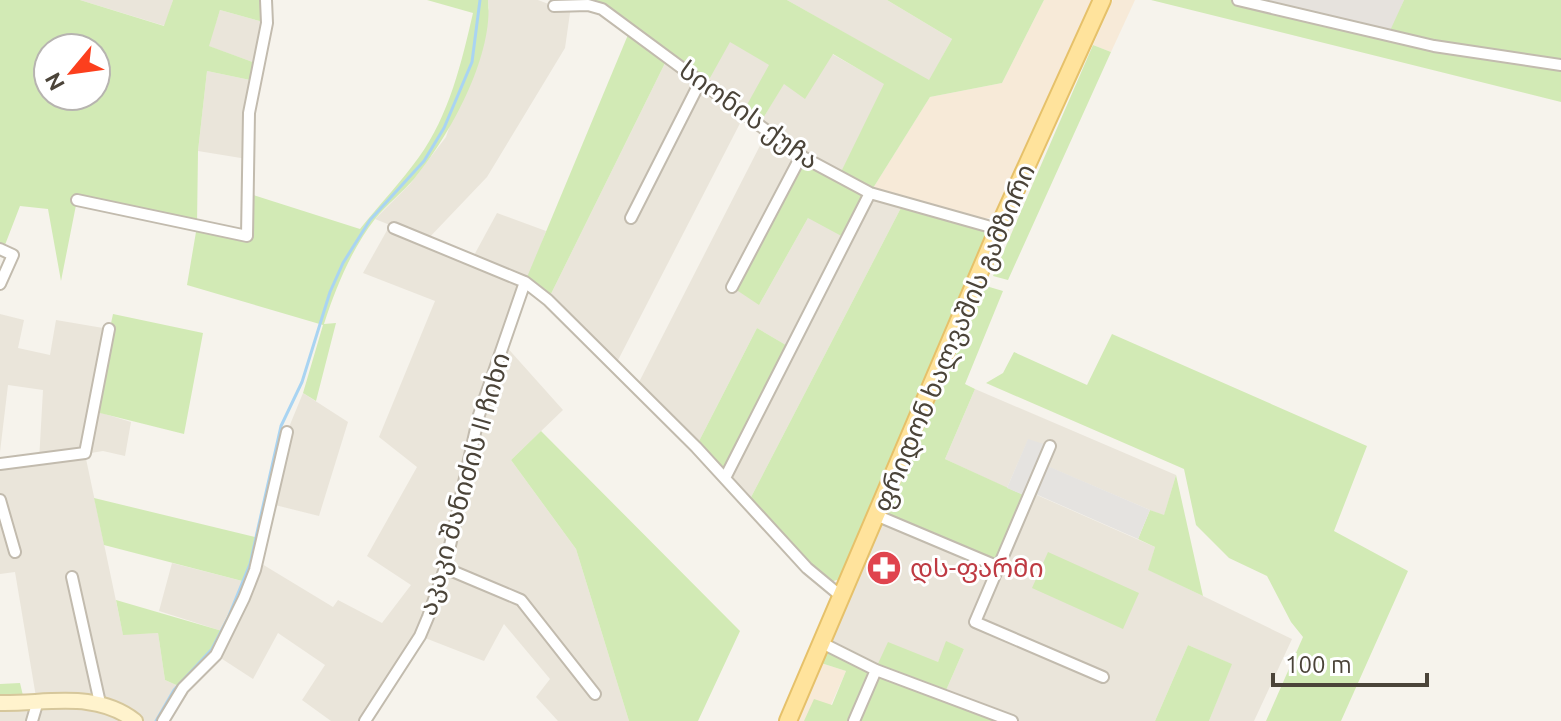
<svg xmlns="http://www.w3.org/2000/svg" width="1561" height="721" font-family="Ubuntu,'Noto Sans Georgian',sans-serif">
<rect width="100%" height="100%" fill="#f6f3ec"/>
<path fill="#eae5da" d="M80,0H173L165,26Z
M488,0H538L554,6H571L565,48L487,177L426,241L472,259L497,213L546,231L504,344L563,410L511,460L576,549L629,721H558L536,697L550,679L504,624L484,661L420,636L365,721H331L302,700L325,665L278,633L253,679L216,655L228,633L159,611L172,563L250,583L257,561L333,607L338,600L382,623L411,585L367,556L417,467L379,437L435,301L363,273L390,225L375,219L410,184L446,137L489,8Z
M787,0H887L952,39L929,81Z
M220,10L267,23L258,64L208,46Z
M730,41L770,65L615,366L548,300L668,57Z
M832,54L885,84L839,177L801,157L759,305L808,218L870,193L904,202L748,503L725,478L791,348L757,328L696,447L637,386L767,132L759,125L784,83Z
M207,71L255,81L247,159L198,151Z
M0,314L24,320L18,348L50,355L56,320L109,329L92,410L131,422L125,456L103,451L85,454L123,634L158,633L165,680L183,688L163,721H0V703H37L15,572L0,574V464L39,461L43,390L8,385L0,452Z
M975,389L1176,475L1164,516L1042,464L1028,440L1007,488L945,459Z
M303,393L348,422L319,516L271,504L287,432Z
M1030,492L1155,547L1149,570L1292,639L1254,721H1209L1231,664L1188,645L1155,721H1012L944,695L964,649L947,642L938,662L876,670L828,646L884,518Z"/>
<path fill="#f7ead8" d="M1044,0H1092L994,218L964,219L870,193L930,97L1002,83Z
M1113,0H1135L1111,52L1093,45Z
M821,663L846,671L831,705L805,721H796Z"/>
<path fill="#e6e2dd" d="M1238,0H1404L1390,34Z"/>
<path fill="#d2eab5" fill-rule="evenodd" d="M0,0H80L164,26L173,0H266L267,23L220,10L209,46L258,64L255,81L207,71L198,151L197,225L247,236V193L360,229C379,205 401,182 419,157C449,116 462,61 473,13L427,0H488C494,56 449,137 414,179C402,193 387,204 375,219C351,250 336,287 324,324L336,323L316,401L303,393L323,325L187,285L197,226L77,200L61,281L48,209L20,206L3,250L0,249ZM48,48H96V96H48Z
M591,0H787L929,80L952,39L887,0H1044L1002,83L930,97L870,193L847,239L808,218L759,305L732,287L801,156L839,176L884,84L833,54L805,99L784,84L759,125L743,112L769,65L730,42L706,85L668,57L548,300L525,282L630,30L588,5Z
M1151,0H1238L1389,33L1404,0H1561V102Z
M1093,45L1111,52L1008,280L993,276Z
M904,202L964,219L987,233L841,579L826,583L748,503Z
M986,286L1003,291L965,384L975,389L945,459L1028,497L999,567L884,518Z
M113,314L203,333L184,434L92,411Z
M757,328L791,348L725,478L696,447Z
M1112,334L1367,446L1334,531L1408,571L1341,721H1266L1303,637L1291,622L1267,576L1229,558L1196,525L1184,469L986,383L1003,373L1014,352L1087,385Z
M541,431L740,631L698,721H629L576,549L511,460Z
M1176,475L1203,596L1148,570L1155,547L1138,539L1150,510L1164,515Z
M94,498L263,539L250,583L104,545Z
M1048,552L1139,593L1123,629L1032,588Z
M116,600L229,633L183,688L165,680L158,633L123,635Z
M946,641L964,649L944,695L1012,721H804L814,699L832,705L846,671L821,663L827,646L875,670L888,642L938,662Z
M1188,645L1232,664L1209,721H1155Z
M20,683L25,704L0,703V684Z"/>
<path fill="#e5e3e0" d="M1028,439L1050,446L1043,464L1150,510L1138,539L1031,492L1028,497L1007,488Z"/>
<g fill="none" stroke-linecap="round" stroke-linejoin="round">
<path stroke="#a9d4f2" stroke-width="3" d="M156,721L174,690L212,649L228,618L250,564L281,426L302,382L330,292L343,263L370,220L424,161L444,128L472,62L480,0"/>
<g stroke="#c2bbae" stroke-width="14">
<path id="street" d="M1238,0L1434,46L1561,65
M554,6L588,5L602,9L801,156L870,193L998,229
M77,200L247,236L249,113L267,23L266,0
M631,218L701,80
M394,228L525,282L548,300L696,447L807,568L842,597
M0,249L13,255L0,284
M732,287L801,156
M1050,446L975,622L1103,677
M0,464L85,453L109,329
M725,478L870,193
M0,500L15,552
M878,516L999,567
M445,568L521,600L595,694
M72,577L100,703
M822,643L876,670L1012,721
M32,721L37,704
M163,721L183,688L216,655L244,598L255,570L287,432
M365,721L420,636L428,617L445,568L479,415L525,282
M854,721L876,670"/>
</g>
<g stroke="#d6c79b" stroke-width="18">
<path id="secondary" d="M0,703C47,704 95,690 135,721"/>
</g>
<g stroke="#e6c16a" stroke-width="20">
<path id="primary" d="M788,721L998,229L1102,0"/>
</g>
<use href="#street" stroke="#fff" stroke-width="10"/>
<use href="#secondary" stroke="#fff3cd" stroke-width="14"/>
<use href="#primary" stroke="#ffe39c" stroke-width="16"/>
</g>
<defs>
<g id="pharmacy-disc" transform="scale(1.8)"><circle r="9.5" fill="#e0444e" stroke="#fff"/><path d="M-2-6h4v4h4v4h-4v4h-4v-4h-4v-4h4Z" fill="#fff"/></g>
</defs>
<g fill-rule="evenodd">
<use href="#pharmacy-disc" x="884" y="568"/>
</g>
<g text-anchor="middle" stroke-width="6" stroke-linejoin="round" paint-order="stroke">
<g font-size="26" fill="#4b4439" stroke="#fff">
<text transform="translate(749 115) rotate(36)" y="9">სიონის ქუჩა</text>
<text transform="translate(954 338) rotate(-67)" y="9">ფრიდონ ხალვაშის გამზირი</text>
<text transform="translate(464 484) rotate(-74)" y="9">აკაკი შანიძის II ჩიხი</text>
</g>
<g font-size="26" fill="#be3a42" stroke="#fff" text-anchor="start">
<text x="910" y="577">დს-ფარმი</text>
</g>
</g>
<g transform="translate(72 72) rotate(241)"><circle r="38" fill="#ffffff" stroke="#b7b4b0" stroke-width="2"/>
<path d="M0-6L14 30L0 20L-14 30Z" fill="#fc3f1d"/>
<text y="-12" font-size="22" font-weight="bold" text-anchor="middle" fill="#4b4439">N</text>
</g>
<path d="M1273 673v12h154v-12" fill="none" stroke="#4b4439" stroke-width="4"/>
<text x="1285" y="673" font-size="24" fill="#4b4439" stroke="#ffffff" stroke-width="6" paint-order="stroke">100 m</text>
</svg>
